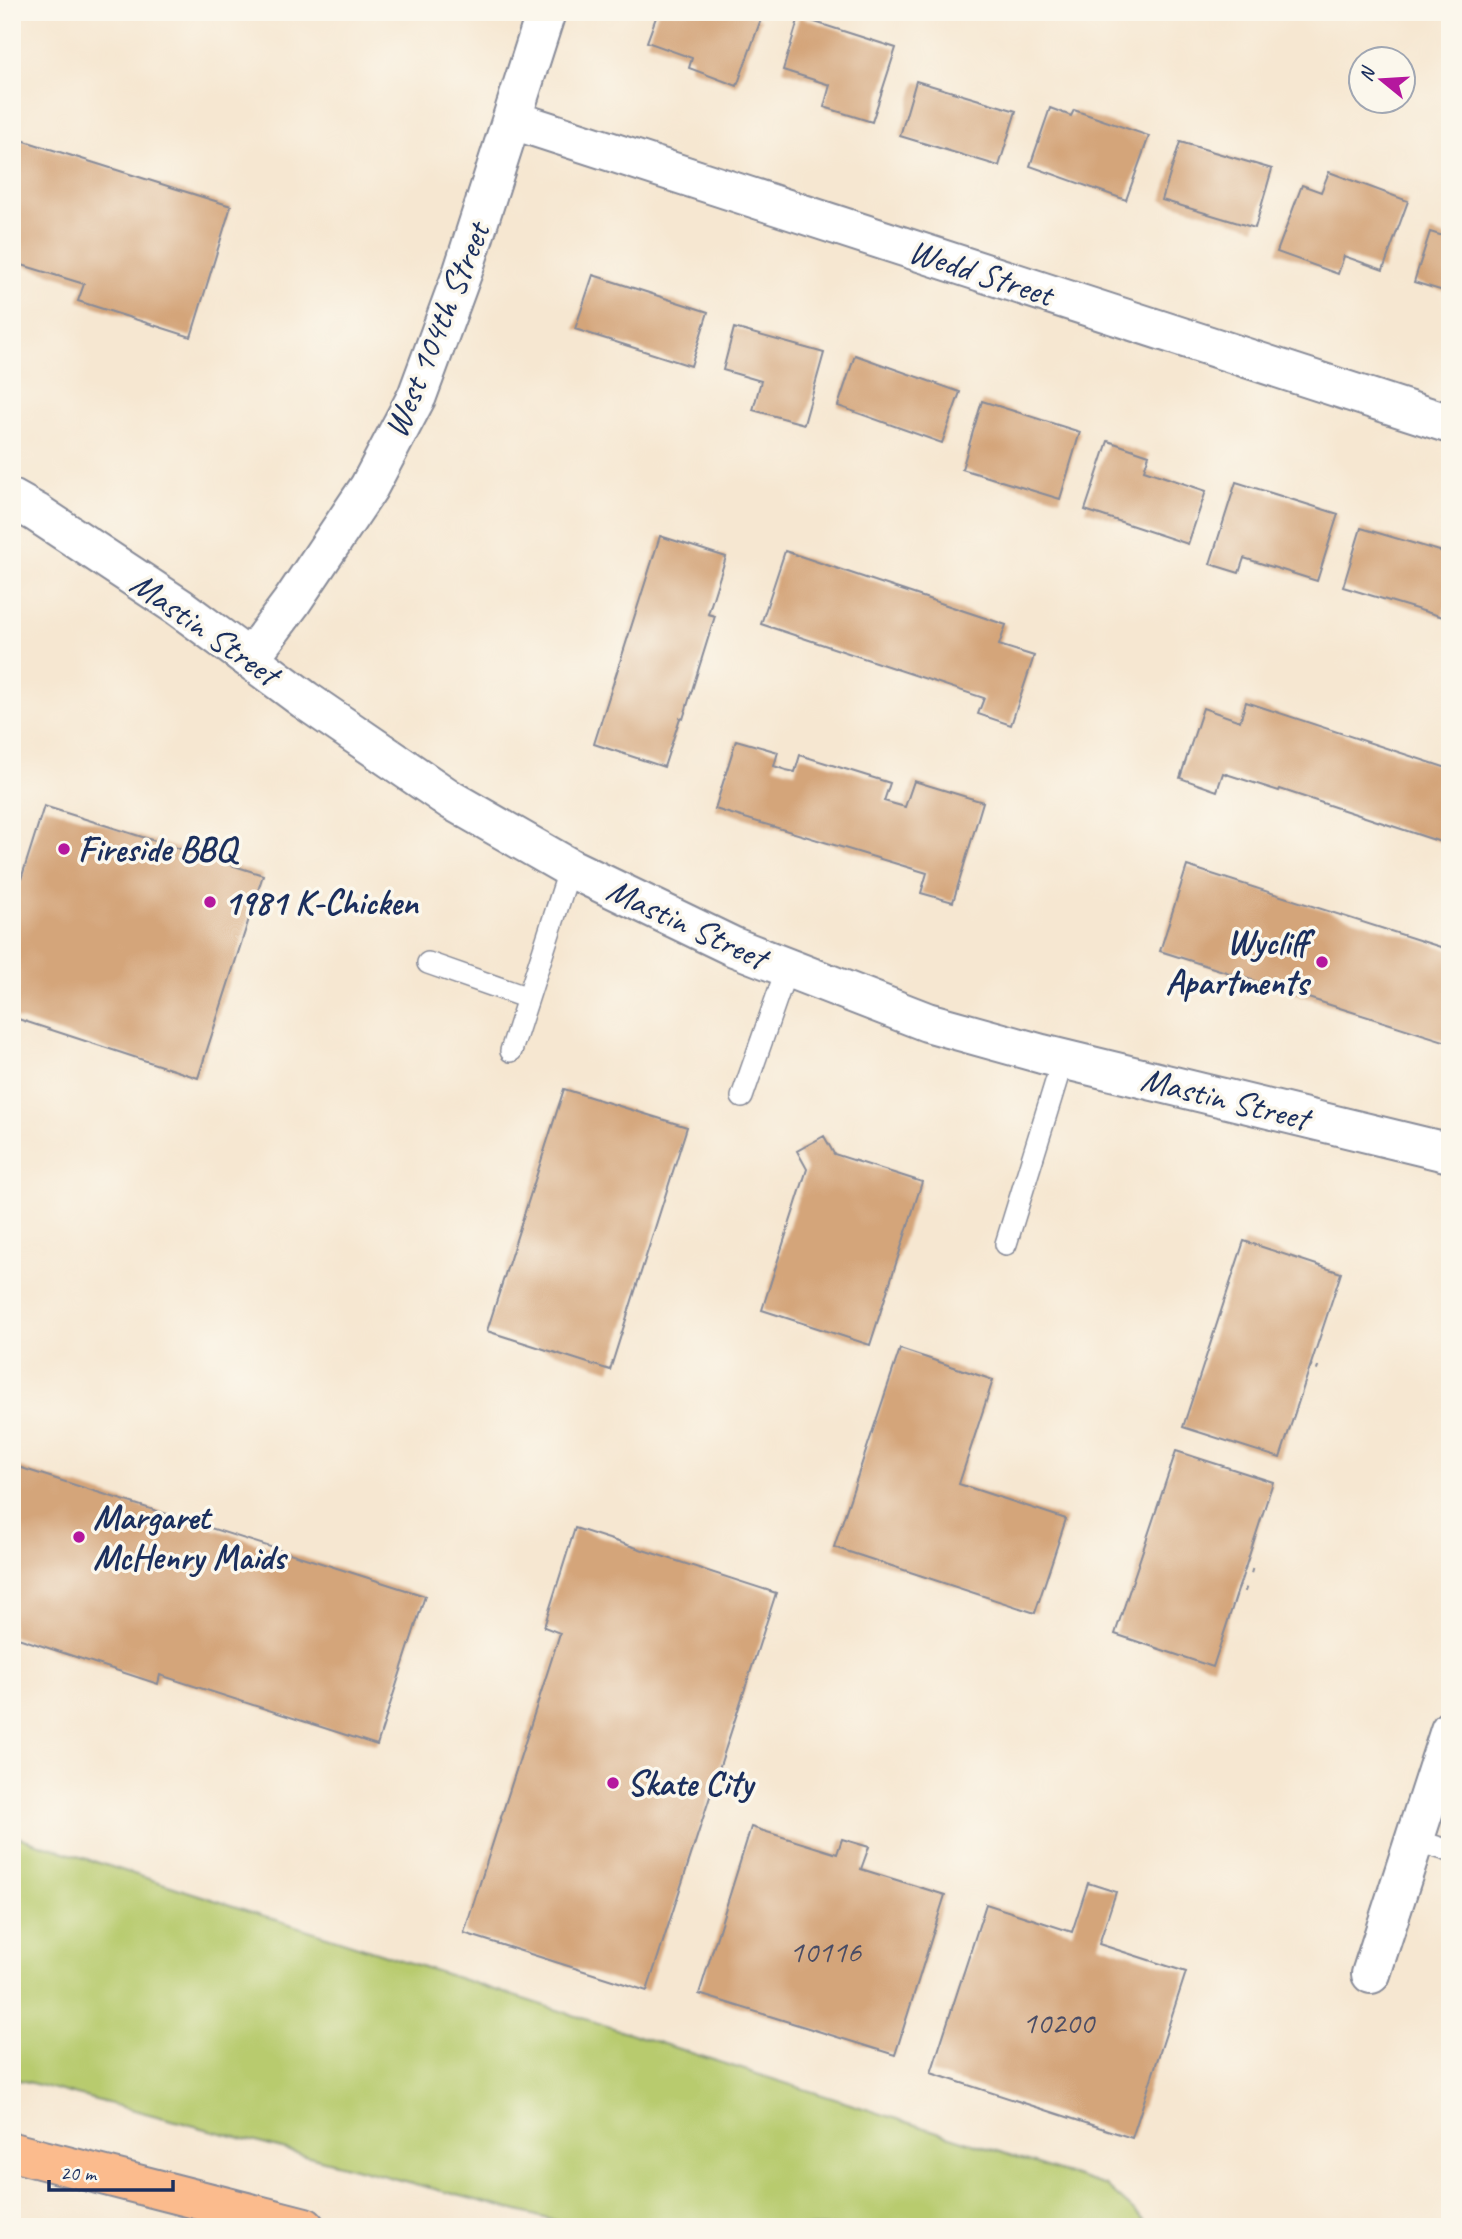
<svg xmlns="http://www.w3.org/2000/svg" width="1462" height="2239" font-family="Caveat,sans-serif">
<rect width="100%" height="100%" fill="#fbf7ec"/>
<filter id="ink" filterUnits="userSpaceOnUse"><feTurbulence type="fractalNoise" baseFrequency=".0143" numOctaves="2"/><feDisplacementMap in="SourceGraphic" scale="14" xChannelSelector="R" yChannelSelector="G"/><feConvolveMatrix kernelMatrix="1 2 1 2 8 2 1 2 1" color-interpolation-filters="sRGB"/></filter>
<filter id="wash" filterUnits="userSpaceOnUse"><feTurbulence type="fractalNoise" baseFrequency=".00686" numOctaves="4" result="noise"/><feDisplacementMap in="SourceGraphic" scale="28" xChannelSelector="R" yChannelSelector="G"/><feGaussianBlur stdDeviation="1.57" result="paint"/><feColorMatrix in="noise" values="0 0 0 0 0 0 0 0 0 0 0 0 0 0 0 0 0 1.4 0 .05"/><feComposite in="paint" operator="in"/></filter>
<g filter="url(#wash)">
<rect width="100%" height="100%" fill="#f6e7d1"/>
<path fill="#b8cb6e" stroke="#6a7d66" stroke-width="2" d="M12,1835L1106,2186L1152,2227H579L12,2078Z"/>
<g id="blocks">
<path fill="#d4a57a" d="M658,12H742L761,19L737,86L689,68L692,58L647,42Z
M799,17L896,48L872,122L824,107L830,85L783,70Z
M916,81L1016,111L999,166L900,136Z
M1050,108L1071,116L1074,110L1149,136L1126,200L1030,166Z
M12,137L231,206L191,337L78,301L84,284L12,262Z
M1180,142L1272,169L1255,228L1162,200Z
M1329,172L1408,201L1383,270L1344,256L1338,274L1277,252L1302,185L1321,192Z
M1430,232L1450,238V293L1414,282Z
M593,275L708,312L691,366L575,329Z
M734,328L824,353L804,424L753,410L761,381L723,370Z
M855,355L960,392L942,443L838,406Z
M982,401L1080,432L1060,499L962,469Z
M1108,441L1149,455L1144,470L1206,491L1188,544L1085,510Z
M1236,482L1338,514L1317,581L1244,558L1239,573L1210,564Z
M1361,528L1450,554V594L1443,617L1343,587Z
M660,536L726,557L708,614L715,616L683,719L680,718L664,767L594,744Z
M785,551L1006,625L999,645L1034,656L1011,725L978,714L984,698L761,624Z
M1246,702L1450,769V845L1280,789L1279,791L1223,773L1217,791L1180,778L1203,708L1240,721Z
M736,740L778,752L774,766L786,770L795,772L800,755L890,783L884,801L905,807L914,781L983,802L953,902L921,893L927,873L715,809Z
M44,806L263,875L198,1078L12,1017V908Z
M1187,866L1450,950V1043L1160,951Z
M564,1089L687,1127L610,1370L487,1331Z
M824,1136L834,1154L922,1182L870,1345L762,1310L807,1169L797,1151Z
M1244,1241L1341,1273L1280,1458L1183,1427Z
M900,1349L993,1380L959,1484L1066,1519L1035,1613L834,1547Z
M1176,1451L1273,1482L1213,1667L1115,1634Z
M12,1465L425,1596L377,1745L160,1675L158,1684L12,1636Z
M575,1528L776,1593L647,1991L464,1933L560,1633L544,1627Z
M751,1827L837,1854L842,1839L869,1847L861,1869L945,1895L895,2055L699,1994Z
M1088,1883L1116,1892L1099,1944L1186,1972L1132,2138L931,2073L986,1904L1072,1932Z"/>
</g>
</g>
<g filter="url(#ink)">
<use href="#blocks" fill-opacity="0" stroke="#888b98" stroke-width="2"/>
<g fill="none" stroke-linecap="round" stroke-linejoin="round">
<g stroke="#888b98" stroke-width="24">
<path id="lane" d="M428,963L528,998
M511,1051L570,868
M742,1097L787,968
M1006,1244L1063,1059
M1414,1840L1450,1851"/>
</g>
<g stroke="#888b98" stroke-width="42">
<path id="street" d="M513,120L1450,424
M12,499L37,513L179,607L305,700L451,800L570,868L734,947L927,1022L1042,1054L1450,1153
M250,658L291,603L369,487L417,396L463,271L546,12
M1371,1974L1450,1730"/>
</g>
<g stroke="#888b98" stroke-width="42">
<path id="highway" d="M12,2152L305,2227"/>
</g>
<path stroke="#888b98" stroke-width="4.5" stroke-dasharray="2 5" stroke-linecap="butt" d="M1310,1366L1319,1369
M1244,1569L1255,1572
M1238,1587L1249,1591"/>
<use href="#lane" stroke="#fff" stroke-width="21"/>
<use href="#street" stroke="#fff" stroke-width="38"/>
<use href="#highway" stroke="#fbbb8d" stroke-width="38"/>
</g>
</g>
<g fill="#b5179e" stroke="#fbf7ec" stroke-width="2.5">
<circle cx="64" cy="849" r="7"/>
<circle cx="210" cy="902" r="7"/>
<circle cx="1322" cy="962" r="7"/>
<circle cx="79" cy="1537" r="7"/>
<circle cx="613" cy="1783" r="7"/>
</g>
<g text-anchor="middle" stroke-width="7" stroke-linejoin="round" paint-order="stroke">
<g font-size="32" fill="#494c65">
<text x="825" y="1962">10116</text>
<text x="1058" y="2033">10200</text>
</g>
<g font-size="35" fill="#1b2f5e" stroke="#fbf7ec">
<text transform="translate(981 272) rotate(18)" y="12">Wedd Street</text>
<text transform="translate(436 330) rotate(-68)" y="12">West 104th Street</text>
<text transform="translate(205 628) rotate(35)" y="12">Mastin Street</text>
<text transform="translate(687 923) rotate(25)" y="12">Mastin Street</text>
<text transform="translate(1225 1098) rotate(14)" y="12">Mastin Street</text>
</g>
<g font-size="35" font-weight="bold" fill="#1b2f5e" stroke="#fbf7ec" text-anchor="start">
<text x="78" y="861">Fireside BBQ</text>
<text x="224" y="914">1981 K-Chicken</text>
<text x="1308" y="954" text-anchor="end">Wycliff<tspan x="1308" dy="40">Apartments</tspan></text>
<text x="93" y="1529">Margaret<tspan x="93" dy="40">McHenry Maids</tspan></text>
<text x="627" y="1795">Skate City</text>
</g>
</g>
<rect width="1462" height="2239" fill="none" stroke="#fbf7ec" stroke-width="42"/>
<g transform="translate(1382 80) rotate(288)"><circle r="33" fill="#fbf7ec" stroke="#a1a7b3" stroke-width="2"/>
<path d="M0-5L12 26L0 18L-12 26Z" fill="#b5179e"/>
<text y="-10" font-size="19" font-weight="bold" text-anchor="middle" fill="#1b2f5e">N</text>
</g>
<path d="M49 2180v10h124v-10" fill="none" stroke="#1b2f5e" stroke-width="3.5"/>
<text x="60" y="2180" font-size="21" fill="#1b2f5e" stroke="#fbf7ec" stroke-width="5" paint-order="stroke">20 m</text>
</svg>
